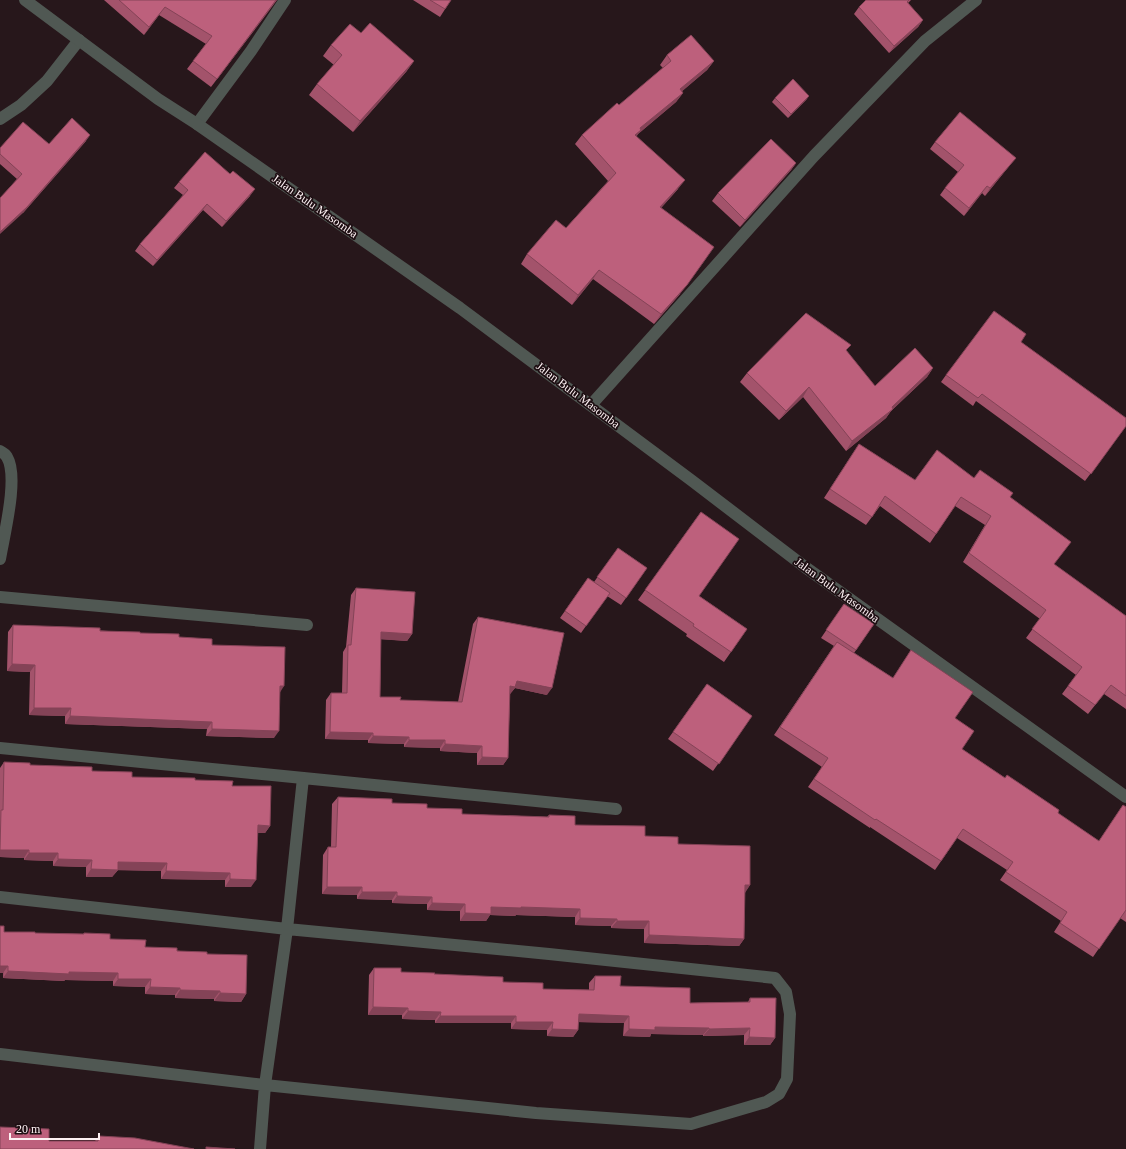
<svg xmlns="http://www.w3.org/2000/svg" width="1126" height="1149" font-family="Georgia,serif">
<rect width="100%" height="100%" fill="#27171b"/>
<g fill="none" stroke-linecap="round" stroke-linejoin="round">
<path stroke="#505853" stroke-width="12" d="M0,119L21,105L47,81L79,40
M197,124L251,51L285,0
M591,405L814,156L925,41L976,0
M0,451C2,452 6,455 7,457C19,477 4,535 0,559
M0,597L307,625
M0,748L616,809
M0,897L287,929L549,954L775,978L786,992L790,1014L787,1079L779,1094L766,1102L691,1124L536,1113L265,1085L0,1054
M260,1149L265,1085L287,929L303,778"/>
<path stroke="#505853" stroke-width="12" d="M25,0L158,99L197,124L460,308L691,480L805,567L1126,797"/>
</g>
<path fill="#a3536b" d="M104,0H277L262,20L211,87L187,69L206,44L159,15L144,35Z
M413,0H451L440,17Z
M866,0H911L908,3L923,20L918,27L889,53L854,14L859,7Z
M361,33L414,61L406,72L353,132L309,95L317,84L334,65L323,56L331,45Z
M667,55L714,61L707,70L682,91L683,93L676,102L638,134L636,137L678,189L661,208L680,294L654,324L593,279L572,305L521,264L527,254L566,228L608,181L575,144L582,135L619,105L663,68L660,65Z
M809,96L806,100L788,118L772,102L775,98Z
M86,141L23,213L5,193L17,179L0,164V148Z
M935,142L1010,165L985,196L982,193L964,216L940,195L945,188L958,172L930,149Z
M796,163L791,170L740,227L712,201L718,193Z
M230,174L250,196L222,227L203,210L153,266L135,251L140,244L183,195L174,188L179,182Z
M1021,342L1126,426L1085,481L976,401L973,406L941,382L946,375Z
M846,351L875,386L933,368L927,377L891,411L886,418L846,451L803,397L779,420L740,382L747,373Z
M859,444L915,480L974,478L1010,497L1055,565L1126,616V709L1104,694L1088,714L1062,694L1076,675L1026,638L1040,619L963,562L985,525L955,506L930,543L880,506L866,525L824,498Z
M701,512L699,596L747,629L724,662L686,636L687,634L638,600Z
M618,548L647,568L621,605L607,596L581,633L560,618L588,578L594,582Z
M356,588L412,634L407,641L381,639L380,697L400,700L458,702L473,624L478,617L547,695L515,688L510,694L508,758L503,765H477V753L440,751V748L404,747V744L368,743V740L325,739L326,700L331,693H342L343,652L346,647L351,595Z
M844,604L874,624L854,653L893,678L911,650L955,718L962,749L1099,841L1123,805L1126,807V922L1120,918L1093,957L1054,932L1061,921L1000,880L1007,870L957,838L935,870L870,827V828L808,787L822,767L774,735L834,646L821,638Z
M13,625L140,633L179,637L212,645L280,692L274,738L206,736L207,729L65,724V716L29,715L30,672L7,671L8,632Z
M707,684L752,716L713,771L668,739Z
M4,762L30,765L92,771L132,777L195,780L232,786L270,826L265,833H258L251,887H225V880L161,879V871L118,870L112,877H86V867L53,866V861L24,860V858L0,857V768Z
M338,797L392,803L462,814L547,817L549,815L575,825L645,836L678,844L750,885L745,892L744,939L739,946L644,943V929L611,928V926L575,925V917L516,915L515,916L490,915L486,921H460V911L427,910V904L392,903V900L357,899V895L322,894L323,855L328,847H331L332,804Z
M4,932L35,933L83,934L84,933L145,947L207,954L246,994L241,1002L214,1001V999L175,998V995L145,994V987L113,986V981L65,980L64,981L3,978Z
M374,968L401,972L434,974L503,982L543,989L589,990V983L595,976L620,986L690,1003L748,1002L750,998L775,1038L770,1045H744V1035L703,1036V1035L651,1034L650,1037L623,1036L624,1023L578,1022V1030L573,1037L547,1036V1030L511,1029V1023H435V1020L402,1019V1015H368L369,975Z
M99,1136L194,1149L49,1141H95Z"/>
<path fill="#844357" d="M277,0L262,20L211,87L217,79Z
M165,7L144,35L149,27Z
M923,20L918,27L889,53L894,46Z
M414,61L406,72L353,132L360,121Z
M714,61L707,70L673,99L680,89Z
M683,93L676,102L638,134L635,139L628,145L640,128Z
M809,96L806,100L788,118L791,114Z
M90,135L86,141L23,213L0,234V232Z
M1016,158L1010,165L985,196L990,188Z
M796,163L791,170L740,227L745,220Z
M685,180L678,189L653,217L660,207Z
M987,186L982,193L964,216L969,208Z
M255,189L250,196L222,227L226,221Z
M207,204L203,210L153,266L157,260Z
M708,256L680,294L654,324L661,314Z
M599,270L593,279L572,305L578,295Z
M933,368L927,377L891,411L886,418L846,451L852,441L892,407Z
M809,387L803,397L779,420L786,411Z
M381,632L412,634L407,641L376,639Z
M12,664L35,665L30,672L7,671Z
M517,681L552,688L547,695L515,688L510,694H505L510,686Z
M280,686H284L279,694Z
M34,708H71L65,716L29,715Z
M70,716L212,722L207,729L65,724Z
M212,729L279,731L274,738L206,736Z
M330,732L373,733L368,740L325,739Z
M373,736L409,737L404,744L368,743Z
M409,740H445L440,748L404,747Z
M445,744L482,746L477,753L440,751Z
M482,757L508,758L503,765H477Z
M258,825L270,826L265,833H253Z
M0,850H29L24,858L0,857Z
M29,853H58L53,861L24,860Z
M58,859L92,860L86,867L53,866Z
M118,862L167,863L161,871L113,870Z
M91,869L118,870L112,877H86Z
M166,871L230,873L225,880L161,879Z
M230,879L256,880L251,887H225Z
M745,885H750L745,893Z
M327,887H362L357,895L322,894Z
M362,892H397L392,900L357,899Z
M397,896L432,897L427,904L392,903Z
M432,903L465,904L460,911L427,910Z
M491,907H521L580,909L575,917L516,915L515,916L490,915L486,921H460L465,913Z
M580,918L617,919L611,926L575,925Z
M617,921H649L644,929L611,928Z
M649,935L744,939L739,946L644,943Z
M0,966H8L3,973H0Z
M8,971L118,973L113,981L65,980L64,981L3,978Z
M118,979H151L145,987L113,986Z
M150,987L180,988L175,995L145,994Z
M180,990L220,991L214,999L175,998Z
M220,993L246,994L241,1002L214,1001Z
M373,1007L408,1008L402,1015H368Z
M408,1011L441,1012L435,1020L402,1019Z
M579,1014L629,1016L624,1023L573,1022Z
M440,1016H516L511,1023H435Z
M516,1022H553L547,1030L511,1029Z
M655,1027L709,1028L703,1035L651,1034L650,1037L623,1036L629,1029Z
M750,1028L744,1035L703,1036L709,1029Z
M552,1029L578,1030L573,1037L547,1036Z
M749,1037L775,1038L770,1045H744Z"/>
<path fill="#bd607c" stroke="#844357" d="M119,0H276L217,79L193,61L212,36L165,7L149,27Z
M430,0H451L445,9Z
M866,0H909L907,2L923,20L894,46L859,7Z
M370,23L414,61L360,121L317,84L342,55L331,45L350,24L361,33Z
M691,35L714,61L680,89L683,93L640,128L641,130L635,135L685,180L660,207L714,247L687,285L661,314L599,270L578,295L527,254L556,220L566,228L616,173L582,135L617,103L619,105L671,61L667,55Z
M793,79L809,96L791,114L775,98Z
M960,112L1016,158L990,188L987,186L969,208L945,188L964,165L935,142Z
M72,118L90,135L27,207L0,232V198L22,174L0,154V148L23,122L49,144Z
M771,139L796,163L745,220L718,193Z
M205,152L230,174L233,171L255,189L226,221L207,204L157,260L140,244L188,190L179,182Z
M994,311L1026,334L1021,342L1126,418V426L1091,474L982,394L978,398L946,375Z
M806,313L851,345L846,350L875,386L915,348L933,368L892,407L893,409L852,441L809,387L786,411L747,373Z
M859,444L915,480L937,450L974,478L980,470L1013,493L1010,497L1071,542L1054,564L1126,616V696L1111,685L1095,705L1068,686L1082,667L1032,629L1046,610L969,553L991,516L961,497L936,534L885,496L872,517L830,489Z
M701,512L739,539L699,596L747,629L731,652L693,626L694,624L645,590Z
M618,548L647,568L626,598L597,577Z
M588,578L610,593L586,626L565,611Z
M356,588L415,592L412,634L381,632L380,697H401L400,700L462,702L478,617L564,633L552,688L517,681L515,687L510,686L508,758L482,757V746L445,744V740H409V737L373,736V733L330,732L331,693H347L348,645H351Z
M844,604L874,624L856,650L826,630Z
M13,625L100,628V631L140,632V633L179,634V637L212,639V645L285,647L284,686H280L279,731L212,729V722L70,716L71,708H34L35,665L12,664Z
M837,642L893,678L911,650L973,692L955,718L974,731L962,749L1005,778L1007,775L1059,810L1058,813L1099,841L1123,805L1126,807V910L1099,949L1060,923L1067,912L1006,872L1013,862L963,829L941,861L876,819L875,820L814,779L828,758L780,727Z
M707,684L752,716L719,764L673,732Z
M4,762L30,763V765L92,767V771L132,772V777L195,778V780L233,781L232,786H271L270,826L258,825L256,880L230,879V873L166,871L167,863L118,862V870L91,869L92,860L58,859V853H29V850H0L1,810H3Z
M338,797L392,799V803L427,804V808L462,809V814L549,817V815L575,816V825L645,826V836L678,837V844L750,846V885H745L744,939L649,935V921H617V919L580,918V909L521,907V908L491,907V914L465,913V904L432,903V897L397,896V892H362V887H327L328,847H336Z
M0,926H4V932H35V933L84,934V933L110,934V939L146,940L145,947L177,948V951L207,952V954L247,955L246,994L220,993V991L180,990V988L150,987L151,979H118V973L69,972V974L8,971V966H0Z
M374,968H401V972L435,973L434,974L503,977V982L543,983V989L594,990L595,976H621L620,986L690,988V1003L750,1002V998H776L775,1038L749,1037L750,1028L709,1029V1028L655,1027V1030L629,1029V1016L579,1014L578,1030L552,1029L553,1022H516V1016H440L441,1012L408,1011V1008L373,1007Z
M0,1127L49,1129V1141H98L99,1136L135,1138L194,1149H0Z
M206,1147L235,1149H206Z"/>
<g text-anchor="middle" stroke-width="3.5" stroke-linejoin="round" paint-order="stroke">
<g font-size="12" fill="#fdf1f3" stroke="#1d0e12">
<text transform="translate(315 206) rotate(35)" y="4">Jalan Bulu Masomba</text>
<text transform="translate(578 395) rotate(37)" y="4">Jalan Bulu Masomba</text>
<text transform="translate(837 590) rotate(36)" y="4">Jalan Bulu Masomba</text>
</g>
</g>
<path d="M10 1133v6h89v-6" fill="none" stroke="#fdf1f3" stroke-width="2"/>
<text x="16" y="1133" font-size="12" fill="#fdf1f3" stroke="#1d0e12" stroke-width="3" paint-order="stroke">20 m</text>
</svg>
